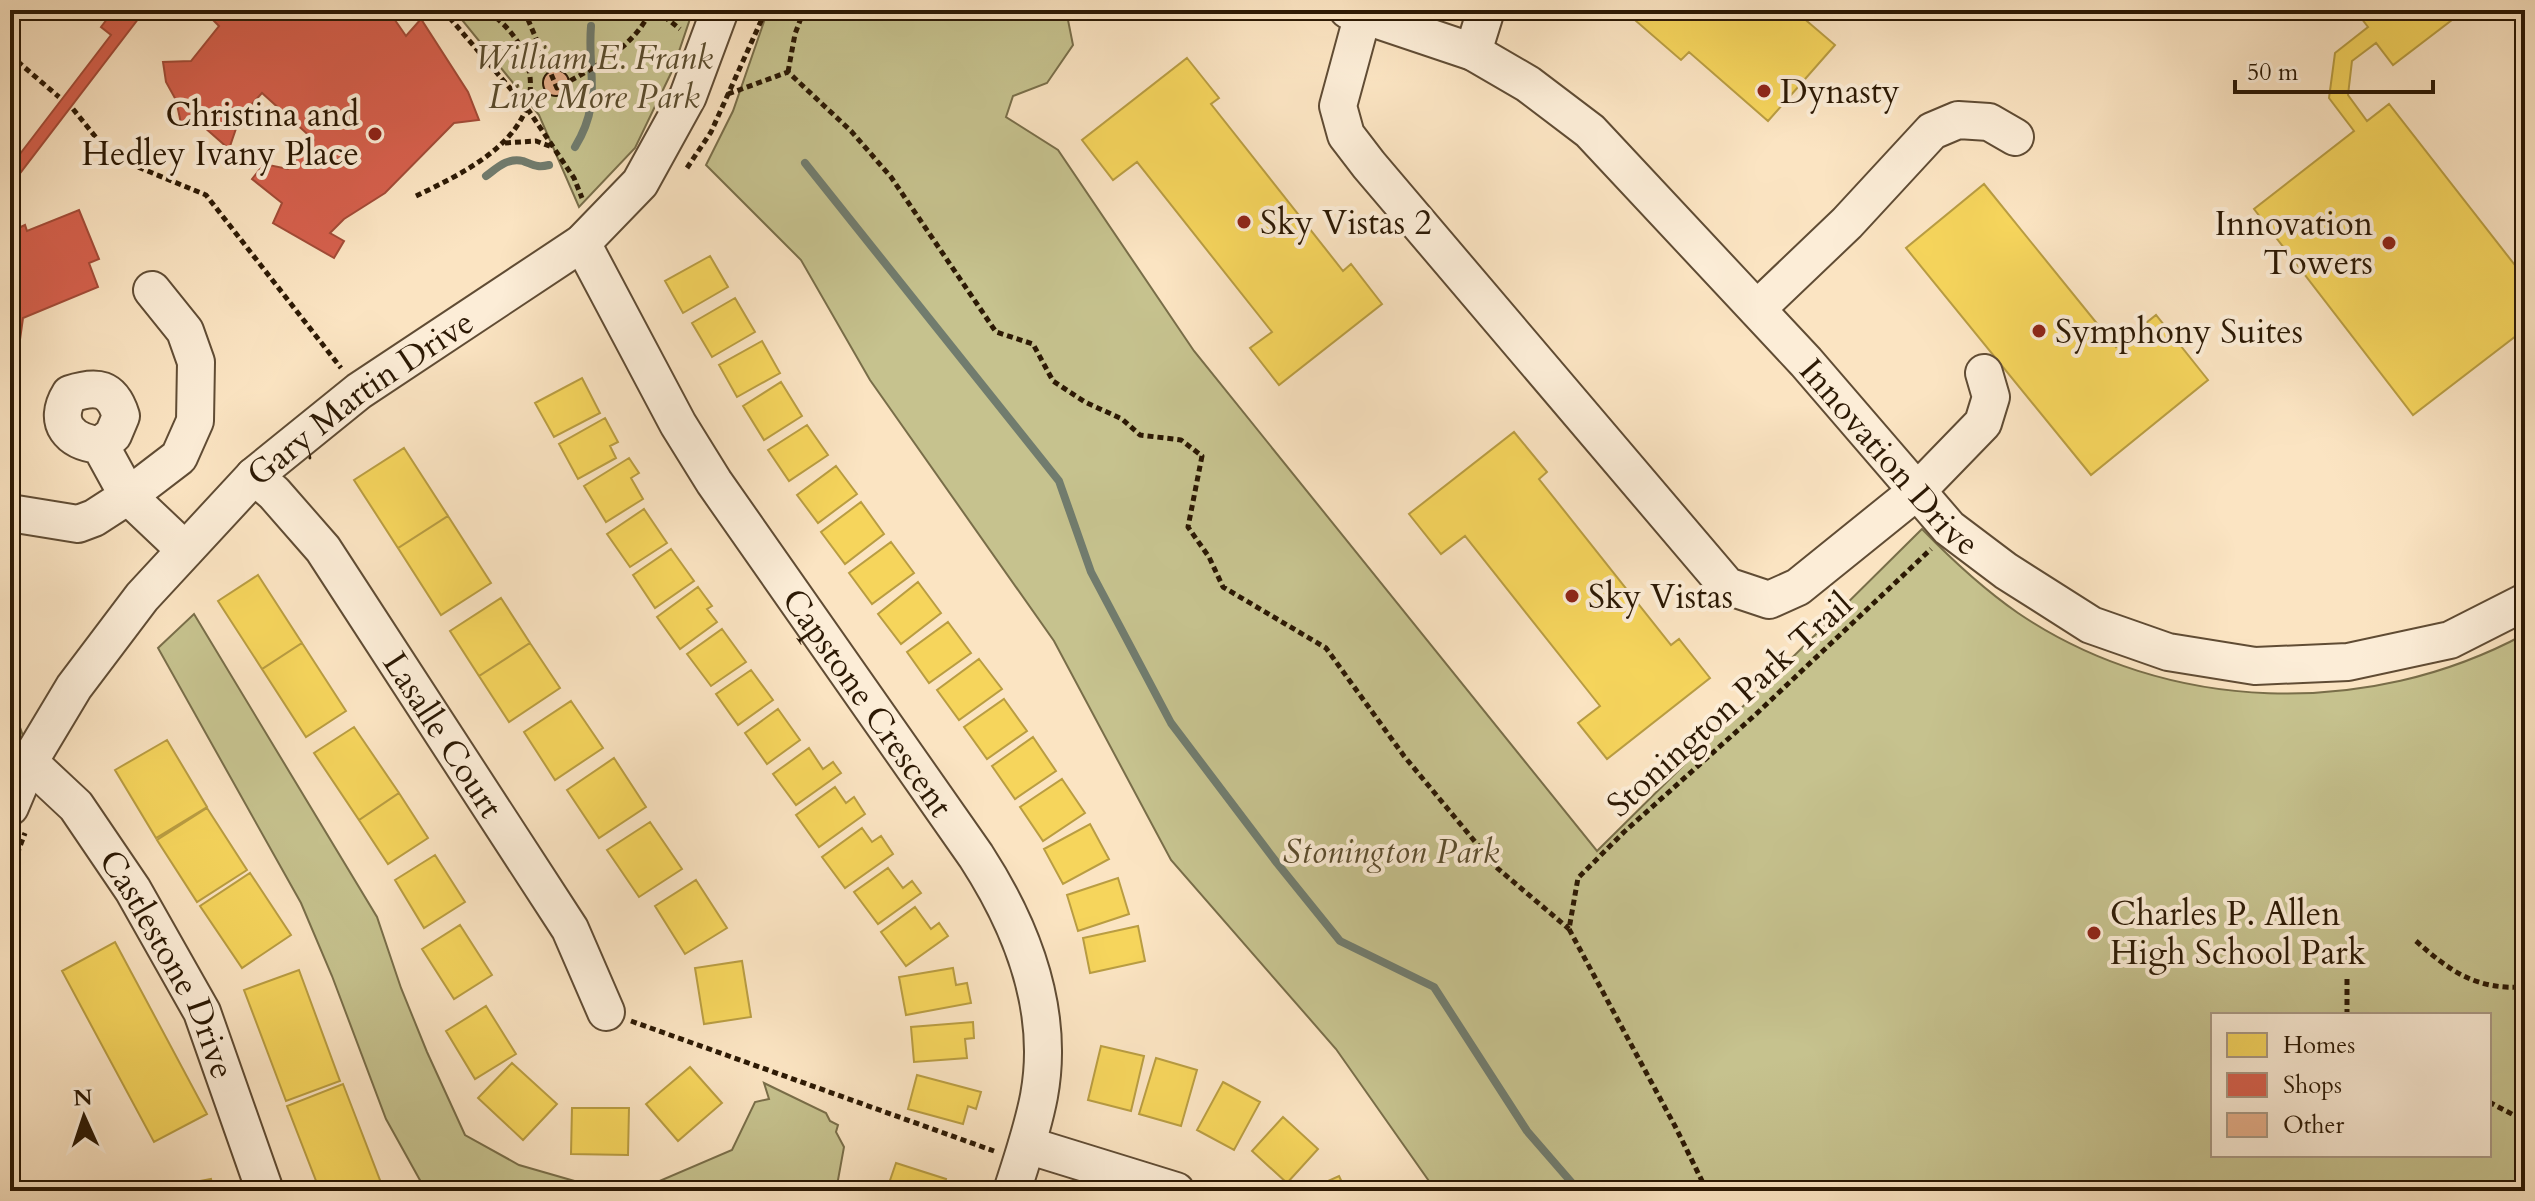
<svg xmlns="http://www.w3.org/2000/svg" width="2535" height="1201" font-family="Cardo,serif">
<rect width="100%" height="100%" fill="#fbe4c2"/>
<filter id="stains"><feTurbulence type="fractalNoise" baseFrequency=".0025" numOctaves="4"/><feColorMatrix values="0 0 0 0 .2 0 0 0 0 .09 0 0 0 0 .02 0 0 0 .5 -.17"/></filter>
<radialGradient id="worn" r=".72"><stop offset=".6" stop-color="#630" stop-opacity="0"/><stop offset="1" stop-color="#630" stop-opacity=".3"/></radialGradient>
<path fill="#c6c28e" stroke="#796e49" stroke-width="2" fill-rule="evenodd" d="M454,10H693L673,69L635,148L579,207L539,115Z
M768,10H1066L1073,45L1047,83L1013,96L1006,117L1058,150L1194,351L1597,851L1922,529C1952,560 1982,588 2018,613C2167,714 2368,719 2525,634V1191H1436L1336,1049L1171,860L1054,641L870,380L801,260L706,165L733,111ZM2213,1015H2489V1155H2213Z
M194,614L377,917L401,988L427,1052L465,1135L519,1165L578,1182L648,1186L732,1150L755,1102L769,1099L764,1083L826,1113L830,1121L838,1125L836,1132L844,1147L836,1191H426L386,1119L332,976L301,903L158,648Z
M10,700L26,744L10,771Z"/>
<path fill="#f6d55c" stroke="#b99d42" stroke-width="2" d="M1646,10H1794L1835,45L1768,121L1689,52L1681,60L1636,21Z
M2355,10H2465L2393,65L2376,43L2352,61L2348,95L2367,121L2389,104L2525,278V307L2522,310L2525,314V329L2413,415L2254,209L2354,131L2329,98L2335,53L2368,27Z
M1187,58L1219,98L1211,104L1343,271L1351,264L1382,304L1279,385L1250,348L1272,332L1137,162L1113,180L1082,140Z
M1984,184L2116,347L2156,315L2208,380L2091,475L1906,248Z
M710,256L728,287L683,313L665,281Z
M735,298L755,332L712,357L692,323Z
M762,341L780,373L737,397L719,365Z
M582,378L600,413L554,437L535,403Z
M781,382L802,416L764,440L743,406Z
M605,418L618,442L610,446L616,458L578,479L559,444Z
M807,425L828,455L789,481L768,450Z
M1514,432L1547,472L1539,479L1671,645L1679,639L1710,678L1607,759L1578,723L1600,706L1465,536L1441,554L1409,514Z
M404,448L448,516L398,548L354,480Z
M629,458L639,473L631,478L643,499L606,522L584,486Z
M836,466L857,494L818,523L797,495Z
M861,502L884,534L845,564L821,532Z
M644,509L667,543L630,567L607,534Z
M448,516L491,583L441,615L398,548Z
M891,542L914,573L872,604L849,573Z
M671,549L694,581L655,608L633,575Z
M258,575L302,643L262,669L218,601Z
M918,582L941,613L901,644L878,614Z
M698,587L712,606L707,609L717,622L680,649L657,617Z
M501,598L530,643L479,676L450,631Z
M948,622L971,653L929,683L907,652Z
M722,629L746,662L711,686L687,654Z
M302,643L346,711L306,737L262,669Z
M530,643L560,688L509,722L479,676Z
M979,659L1002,689L959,720L937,690Z
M751,670L773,700L738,725L716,694Z
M1004,699L1027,731L987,759L964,727Z
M571,701L603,748L555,780L524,732Z
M778,709L800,740L767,764L745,733Z
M354,727L399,793L359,820L314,753Z
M1033,737L1056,771L1015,799L992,766Z
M167,740L207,807L156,838L115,770Z
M809,748L823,769L833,762L841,773L796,805L773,774Z
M614,758L646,807L599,838L567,790Z
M1062,779L1085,813L1043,841L1020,807Z
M835,787L846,803L854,797L865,814L819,847L796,815Z
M399,793L428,838L388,864L359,820Z
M207,808L247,870L197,902L157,840Z
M650,822L682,869L639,897L607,850Z
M1090,824L1109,859L1063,884L1044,849Z
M862,828L872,842L881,836L893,854L845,888L822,857Z
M435,855L465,902L424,928L395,880Z
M888,868L903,888L912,881L921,893L878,924L854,892Z
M250,873L291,935L242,968L200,906Z
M1118,878L1129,914L1078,931L1067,895Z
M696,880L727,928L685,954L655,906Z
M915,907L931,929L939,923L948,936L906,966L881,932Z
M460,925L492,975L454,999L422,949Z
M1138,926L1145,961L1090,973L1083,938Z
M115,942L207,1114L154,1142L62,971Z
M742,961L751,1017L704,1024L695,968Z
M953,968L956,985L967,983L971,1003L906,1015L899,977Z
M299,970L340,1081L286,1101L244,990Z
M486,1006L516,1054L475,1079L446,1031Z
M973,1022L974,1038L965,1039L967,1058L914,1062L911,1027Z
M1101,1046L1144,1056L1131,1111L1088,1100Z
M1156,1058L1197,1070L1181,1126L1139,1114Z
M512,1063L557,1104L523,1140L478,1098Z
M690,1067L722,1103L678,1141L646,1104Z
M917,1075L981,1092L976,1109L968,1106L963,1124L908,1109Z
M1223,1082L1260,1102L1234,1150L1197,1130Z
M343,1084L383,1188L375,1191H320L287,1106Z
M572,1108H629L628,1155L571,1154Z
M1283,1117L1318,1149L1287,1183L1252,1151Z
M896,1163L946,1179L942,1191L887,1189Z
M1339,1176L1346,1191H1306Z
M211,1179L213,1191H147Z"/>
<path fill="#d6604d" stroke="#a34b37" stroke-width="2" d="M114,10H145L15,180L10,221V167L111,35L101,27Z
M224,10H388L406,36L421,19L468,92L479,120L454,123L385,193L344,219L330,233L344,241L334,258L273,223L282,203L252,179L264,164L288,169L314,140L262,93L240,117L229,149L204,127L182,128L176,100L166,82L163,62L191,61L219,26L213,20Z
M79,210L99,259L89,263L98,287L23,318L10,411V232L25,225L27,231Z"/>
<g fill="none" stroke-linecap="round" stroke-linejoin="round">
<path stroke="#717c6e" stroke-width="8" d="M575,147C603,101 587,75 591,26
M805,163L1059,481L1091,572L1171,723L1277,863L1340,941L1434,987L1527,1131L1579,1191
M486,176C497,168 508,157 523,161C534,165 537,168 549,165"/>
</g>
<path fill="#e6af8a" stroke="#2c1904" stroke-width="2" d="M543 83a13 13 0 1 1 26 0a13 13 0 1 1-26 0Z"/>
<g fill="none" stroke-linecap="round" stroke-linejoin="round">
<g stroke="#604c34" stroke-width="40">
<g id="minor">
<path id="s1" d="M1348,10L1473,52L1528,84L1590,131L1806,362L1949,528L2006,571L2091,625L2168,652L2255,666L2348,662L2450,640L2525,602"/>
<path d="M1363,14L1338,106L1346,135L1369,165L1727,586L1769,600L1798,587L1917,491L1983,423L1991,397L1984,373"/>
<path d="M1473,52L1486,10"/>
<path id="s2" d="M582,243L678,424L714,482L976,856C1022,927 1055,1009 1039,1096C1033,1128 1022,1160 1012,1191"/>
<path d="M152,290L185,331L196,362L195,421L179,457L128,496L185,550"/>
<path d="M1757,309L1847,223L1932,131L1958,120L1989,122L2015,137"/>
<path id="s3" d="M254,476L274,493L323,549L570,929L606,1012"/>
<path d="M10,513L78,524L94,518L128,496L100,445L113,435L121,416C112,387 97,385 70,394C52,423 70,442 100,445"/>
<path id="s4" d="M29,762L76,806L133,890L202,1012L265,1191"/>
<path id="s5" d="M10,807L29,762L74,687L142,597L254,476L359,391L582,243L640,183L688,96L720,10"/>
<path d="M1027,1145L1176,1191"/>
</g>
</g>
<path stroke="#2c1904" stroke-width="5" stroke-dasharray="6 4" stroke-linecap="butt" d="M443,10L527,108L574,178L582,198
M524,10L557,88C593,68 633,49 651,10
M656,10L680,29
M522,51L536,43
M10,55L59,97
M788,72L795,34L804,10
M728,94L788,72L851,131L891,177L996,332L1033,344L1053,381L1085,402L1122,419L1140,435L1181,440L1202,456L1188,527L1209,557L1223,587L1326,648L1404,756L1496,867L1569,929
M73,109L111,156L206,195L341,368
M505,143L536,141L552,147
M687,168L711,132L766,10
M416,196C468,171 548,133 527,62C520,40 505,23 486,10
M10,873L25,833
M2416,941C2451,972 2476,990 2525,987
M2347,1015V977
M631,1021L994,1151
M2489,1102L2525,1121
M1707,1191L1676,1128L1569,929L1578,878L1624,832L1755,715L1931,549"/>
<use href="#minor" stroke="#fcedd7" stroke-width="36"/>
</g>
<g fill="#8f2418" stroke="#fcedd7" stroke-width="3">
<circle cx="1764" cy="91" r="8"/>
<circle cx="375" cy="134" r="8"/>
<circle cx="1244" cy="222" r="8"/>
<circle cx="2389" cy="243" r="8"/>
<circle cx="2039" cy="331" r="8"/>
<circle cx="1572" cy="596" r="8"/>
<circle cx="2094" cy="933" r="8"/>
</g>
<g text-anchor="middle" stroke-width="8" stroke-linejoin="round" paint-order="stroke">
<g font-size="34" font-style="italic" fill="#5a4c2d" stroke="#fcedd7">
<text x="594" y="69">William E. Frank<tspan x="594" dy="39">Live More Park</tspan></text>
<text x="1391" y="863">Stonington Park</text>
</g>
<g font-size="34" fill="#2c1904" stroke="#fcedd7" text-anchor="start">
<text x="1780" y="103">Dynasty</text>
<text x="359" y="126" text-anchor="end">Christina and<tspan x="359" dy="39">Hedley Ivany Place</tspan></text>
<text x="1260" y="234">Sky Vistas 2</text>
<text x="2373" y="235" text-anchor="end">Innovation<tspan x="2373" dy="39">Towers</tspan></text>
<text x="2055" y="343">Symphony Suites</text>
<text x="1588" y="608">Sky Vistas</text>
<text x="2110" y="925">Charles P. Allen<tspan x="2110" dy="39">High School Park</tspan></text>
</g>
<g font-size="34" fill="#2c1904" stroke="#fcedd7">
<text dy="12" stroke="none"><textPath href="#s5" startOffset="546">Gary Martin Drive</textPath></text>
<text dy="12" stroke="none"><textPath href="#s1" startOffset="716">Innovation Drive</textPath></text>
<text dy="12" stroke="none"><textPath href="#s2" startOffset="542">Capstone Crescent</textPath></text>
<text transform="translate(1729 704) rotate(-42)" y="12">Stonington Park Trail</text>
<text dy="12" stroke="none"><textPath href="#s3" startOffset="322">Lasalle Court</textPath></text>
<text dy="12" stroke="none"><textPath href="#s4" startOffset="248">Castlestone Drive</textPath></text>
</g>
</g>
<rect width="2535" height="1201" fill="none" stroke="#fbe4c2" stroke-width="40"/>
<rect x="12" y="12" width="2511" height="1177" fill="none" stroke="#2c1904" stroke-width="4"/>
<rect x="20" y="20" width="2495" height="1161" fill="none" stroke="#2c1904" stroke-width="2"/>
<rect x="2211" y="1013" width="280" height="144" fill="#fcedd7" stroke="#a99883" stroke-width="2"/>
<rect x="2227" y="1033" width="40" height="24" fill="#f6d55c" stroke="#a99883" stroke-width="2"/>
<text x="2283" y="1053" font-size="24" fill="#2c1904">Homes</text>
<rect x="2227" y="1073" width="40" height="24" fill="#d6604d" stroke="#a99883" stroke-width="2"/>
<text x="2283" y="1093" font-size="24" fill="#2c1904">Shops</text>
<rect x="2227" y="1113" width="40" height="24" fill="#e6af8a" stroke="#a99883" stroke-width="2"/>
<text x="2283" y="1133" font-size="24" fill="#2c1904">Other</text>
<g transform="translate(84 1117) rotate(357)" stroke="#fcedd7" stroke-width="6" paint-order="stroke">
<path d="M0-6L14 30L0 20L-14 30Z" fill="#2c1904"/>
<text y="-12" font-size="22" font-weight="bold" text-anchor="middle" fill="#2c1904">N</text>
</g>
<path d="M2235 80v12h198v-12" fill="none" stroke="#2c1904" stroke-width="4"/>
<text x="2247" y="80" font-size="24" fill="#2c1904" stroke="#fcedd7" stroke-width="6" paint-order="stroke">50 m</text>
<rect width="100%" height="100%" filter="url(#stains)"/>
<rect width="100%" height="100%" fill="url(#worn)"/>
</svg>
